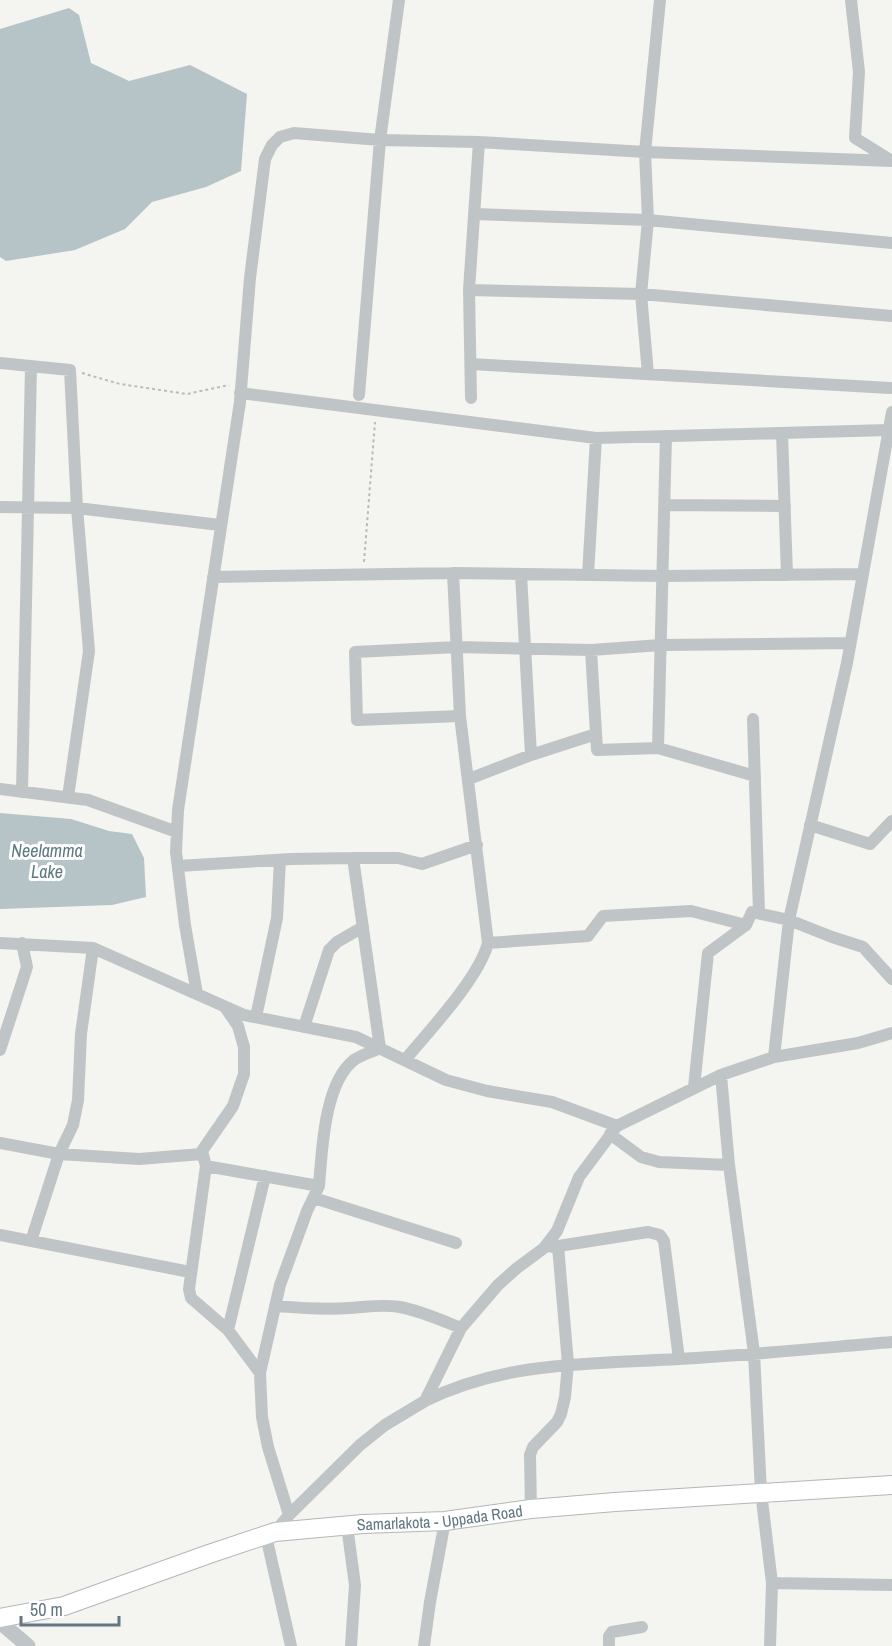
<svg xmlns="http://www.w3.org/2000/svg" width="892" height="1646" font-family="'Archivo Narrow',sans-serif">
<rect width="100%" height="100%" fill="#f4f4f0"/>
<path fill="#b6c4c7" d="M69,8L79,15L91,63L129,81L190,65L247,94L241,171L206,187L152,202L125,229L75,250L6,261L0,257V29Z
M0,813L71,819L109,831L132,834L144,858L146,897L112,905L0,909Z"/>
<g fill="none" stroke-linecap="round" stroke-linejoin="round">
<g stroke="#b2b7ba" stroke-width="20">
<g id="primary">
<path id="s1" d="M0,1618L64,1606L209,1554L275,1532L363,1524L445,1521L531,1509L615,1502L892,1485"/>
</g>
</g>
<path stroke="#b9bcbe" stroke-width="2" stroke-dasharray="3 3" stroke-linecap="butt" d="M82,373L120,384L187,394L229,385
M364,562L375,422"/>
<path stroke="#bfc4c6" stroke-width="12" d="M851,0L859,72L855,138L892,161
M475,214L648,220L892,243
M469,290L641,294L892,316
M0,363L70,370L77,508L89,651L68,797
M471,364L890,388
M648,374L641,294L648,220L645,152L892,161
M240,393L596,438L889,430
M359,395L380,140L399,0
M471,398L469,290L479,142
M782,433L787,575
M665,505L785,506
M0,507L77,508L220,525
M521,574L531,755
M588,575L596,438
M213,577L453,573L664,576L863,574
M591,650L597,750L658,748L666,436
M460,716L357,720L355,652L457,647L591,650L661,645L850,643
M753,719L759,913
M658,748L755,776
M469,779L531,755L596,734
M0,789L88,800L177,832
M22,792L31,367
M810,825L870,844L892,821
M178,866L291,859L353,858H398L422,864L477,845
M0,943L93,948L244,1015L356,1037L446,1080L487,1091L552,1102L617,1126
M488,943L588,936L603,916L691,911L746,925L752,912L789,920L832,937L863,947L892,979
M197,994L185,925L176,852L178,810L240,402L250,278L265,159L272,145L280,137L294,133L380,140L479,142L645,152L660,0
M225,1007L238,1026L244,1047V1074L233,1106L202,1151L206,1166L189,1289L191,1298L228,1330L260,1373
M256,1017L277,918L280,860
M304,1027L329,950L337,942L363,927
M0,1050L27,967L22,943
M774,1057L789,920L847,663L892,412
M405,1060C429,1031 479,978 488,943L460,716L453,573
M721,1075L729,1165L754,1353L761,1492L772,1583L770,1646
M694,1087L708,953L746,925
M610,1134L641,1157L659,1162L729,1165
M0,1143L59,1154L139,1159L202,1154
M206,1166L319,1186L307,1211L280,1285L260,1373L262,1417L268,1447L289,1515
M319,1186C322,1151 324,1083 354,1060C361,1055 372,1052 380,1048L353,858
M314,1198L456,1243
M0,1235L190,1272
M31,1241L59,1154L73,1125L78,1100L81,1034L93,948
M552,1247L648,1232L660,1235L664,1241L679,1359
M275,1306C300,1308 324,1310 349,1308C366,1307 382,1304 400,1307C421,1311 441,1320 461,1328
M228,1330L265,1176
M425,1401C505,1361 591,1364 679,1359C750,1355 821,1348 892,1342
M531,1509L530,1455L533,1447L557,1422L561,1414L565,1397L568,1364L558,1246
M347,1526L355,1585L351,1646
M275,1532L289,1515L360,1445L385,1425L425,1401L461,1328L498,1285L517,1268L544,1248L557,1231L579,1177L617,1126L721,1075L774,1057L858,1043L892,1033
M266,1536L291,1646
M772,1583L892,1585
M424,1646L430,1602L445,1521
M609,1646V1636L612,1632L642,1627"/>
<path stroke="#bfc4c6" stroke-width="15" d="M0,1622L28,1646"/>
<use href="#primary" stroke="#fff" stroke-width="18"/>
</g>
<g text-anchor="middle" stroke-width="6" stroke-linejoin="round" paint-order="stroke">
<g font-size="16" fill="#627782" stroke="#fff">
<text dy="6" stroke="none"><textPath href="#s1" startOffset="454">Samarlakota - Uppada Road</textPath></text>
</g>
<g font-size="18" font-style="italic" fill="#5e797f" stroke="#fff">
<text x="47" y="857">Neelamma<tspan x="47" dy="21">Lake</tspan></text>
</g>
</g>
<path d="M21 1616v9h98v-9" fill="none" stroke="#627782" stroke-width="3"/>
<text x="30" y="1616" font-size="18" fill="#627782" stroke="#ffffff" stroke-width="4.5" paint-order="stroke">50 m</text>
</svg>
